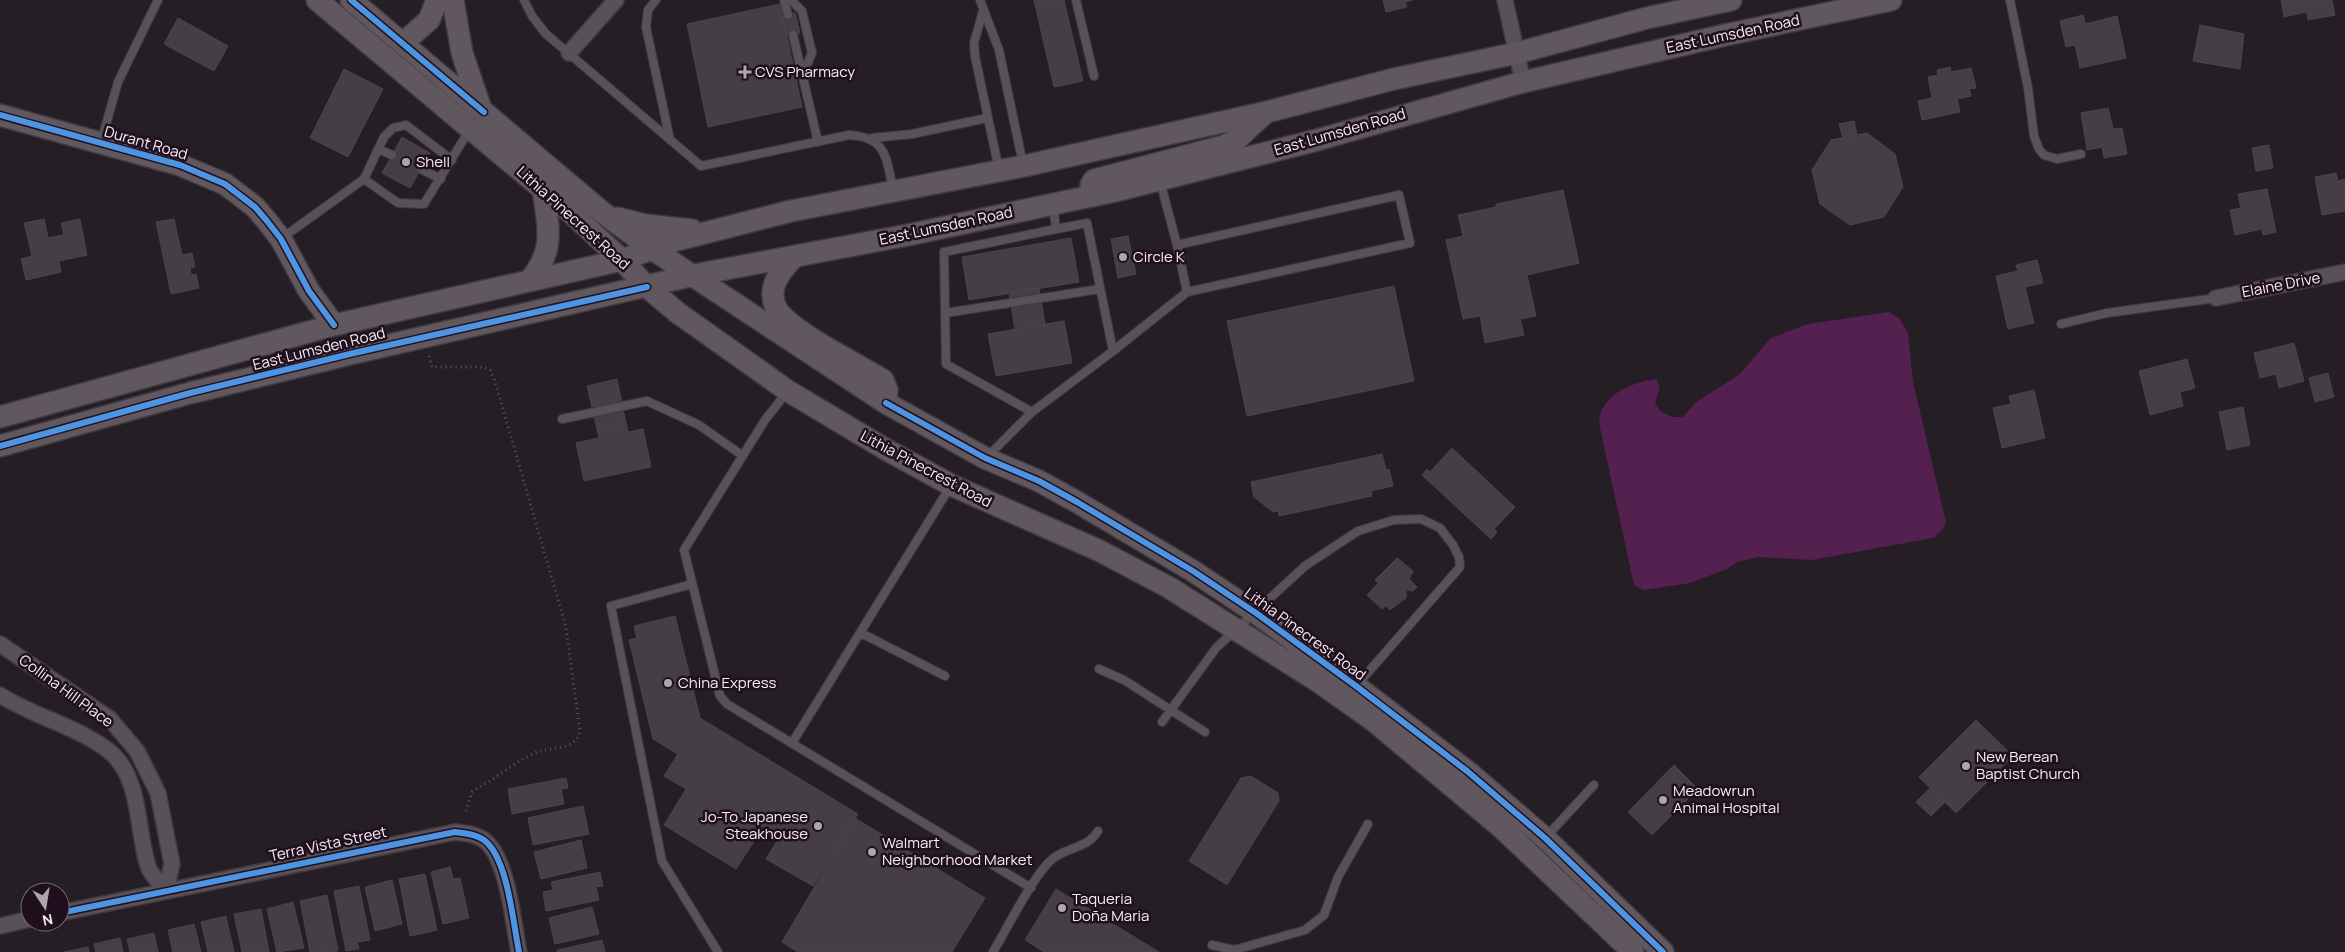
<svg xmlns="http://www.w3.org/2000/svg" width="2345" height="952" font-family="Manrope,sans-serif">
<rect width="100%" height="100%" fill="#261e25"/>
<path fill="#54204f" d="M1889,312L1899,318L1908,333L1913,382L1946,522L1943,529L1933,538L1812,560L1758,557L1737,562L1727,569L1690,583L1644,590L1634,585L1599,423C1600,395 1632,382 1656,379L1660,387L1655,403L1660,411L1673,417H1683L1696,402L1739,375L1771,338L1808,324Z"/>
<path fill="#453e44" stroke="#4b4449" d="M1034,0H1064L1083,81L1054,87Z
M1383,0H1413L1405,2L1407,7L1386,12Z
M2281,0H2332L2335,15L2308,20L2307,12L2284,17Z
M780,4L802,107L708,127L687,24Z
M795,13L800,33L787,36L782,16Z
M2083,15L2085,24L2117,16L2126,58L2080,68L2075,45L2066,47L2060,21Z
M178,18L228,46L214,71L164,44Z
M2200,25L2244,34L2240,69L2193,61Z
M1950,67L1951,72L1971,68L1976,88L1969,89L1971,96L1957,99L1960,112L1922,120L1918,101L1936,97H1932L1928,77L1938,75L1937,70Z
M344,69L383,89L348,157L310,138Z
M2108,108L2113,129L2122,128L2127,154L2104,158L2102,147L2087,150L2081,113Z
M1854,121L1857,135L1843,138L1839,124Z
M1867,133L1895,154L1903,187L1884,217L1850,225L1820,204L1812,170L1831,140Z
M402,137L430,153L410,188L382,173Z
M2269,145L2273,168L2256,171L2252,148Z
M2336,173L2338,181L2345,179V211L2322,215L2315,177Z
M2267,189L2276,232L2263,235L2262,229L2235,235L2230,210L2241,208L2238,194Z
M1563,190L1579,263L1527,275L1536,316L1520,319L1524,335L1485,343L1480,316L1463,319L1446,240L1463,236L1458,215L1496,207V204Z
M44,219L48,238L64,235L61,223L80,219L87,255L59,261L61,272L26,280L21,259L32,256L24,223Z
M174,219L182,255L192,253L195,267L190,268L191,275L196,274L199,288L171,294L156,222Z
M1128,236L1136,274L1118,278L1111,239Z
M1071,238L1079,282L969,300L962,257Z
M2037,260L2043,283L2025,287L2034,323L2008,329L1996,276L2018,271L2016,265Z
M1394,286L1414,381L1247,416L1227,321Z
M1039,288L1045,324L1015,329L1009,293Z
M1064,321L1072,363L996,376L988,334Z
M2294,343L2304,381L2279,388L2276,374L2260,378L2254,353Z
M2187,359L2195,388L2180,392L2183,406L2150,415L2139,371Z
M2328,373L2334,397L2315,402L2309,378Z
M617,379L626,423L597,429L587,386Z
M2034,390L2045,438L2002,448L1993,408L2011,404L2009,396Z
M2243,407L2250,445L2227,450L2219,412Z
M626,423L628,432L643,429L651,467L584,481L576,443L599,438L597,429Z
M1452,448L1515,507L1494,529L1497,532L1491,539L1422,475L1427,469L1430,472Z
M1382,454L1386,470L1389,469L1393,486L1371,491L1372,496L1279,516L1278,511L1273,512L1254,497L1251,482Z
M1397,558L1413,571L1409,579L1417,587L1413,591L1406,590V598L1390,610L1386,606L1382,609L1367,595L1378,583L1375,580Z
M675,616L700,718L858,814L813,886L766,859L780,836L764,826L736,869L664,825L686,789L664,776L678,754L653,739L629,640L637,638L634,626Z
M1976,720L2013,756L1956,813L1919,777Z
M1674,765L1698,789L1652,835L1628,812Z
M1251,776L1278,793L1279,801L1227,885L1189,861L1241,778Z
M566,778L568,788L561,789L564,804L512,814L508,789Z
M1930,788L1945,802L1931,816L1916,802Z
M583,806L589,834L533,845L528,818Z
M855,818L985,898L952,952H798L782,942Z
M581,840L587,868L541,879L534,852Z
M450,867L453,879L460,878L469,918L443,924L431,872Z
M600,872L603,886L596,887L599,900L546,911L543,892L553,890L551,882Z
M425,874L437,930L410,936L399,879Z
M392,880L402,924L375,931L365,887Z
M359,886L370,940L357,942L359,949L346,951L334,891Z
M1056,889L1159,952H1044L1025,940Z
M327,895L338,951L310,952L300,901Z
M293,902L304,948L277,952L267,909Z
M592,907L599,934L555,944L549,918Z
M261,909L269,952H242L234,914Z
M226,916L234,952H208L201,922Z
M194,924L201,952H173L168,930Z
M154,933L158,952H130L127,939Z
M120,938L123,952H96L94,944Z
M602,940L605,952H557V950Z
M88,947L89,952H64Z"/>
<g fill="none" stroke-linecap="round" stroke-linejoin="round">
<g stroke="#413940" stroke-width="10">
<path id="lane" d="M524,0L532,16L546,34L701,166L849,135C887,137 886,158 893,189
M656,0L648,10L646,27L670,140
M784,0L788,15
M791,0L802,11L812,53L802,76
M980,0L999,50L1023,164
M1076,0L1094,76
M2010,0L2028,88L2034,136L2039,149L2044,155L2057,159L2081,154
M983,11L974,43L975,56L999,170
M793,35L818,142
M872,138L912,134L987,118
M101,142L118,82L158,0
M378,149L392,155
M421,169L441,179
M364,179L398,203L424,204L470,129
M1160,181L1177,245
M282,238L364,179L384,137L393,128L406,125L452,160
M945,313L1100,289
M2061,324L2107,313L2216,298
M1113,351L1187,292L1410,243L1399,195L1177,245L1187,292
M787,392L765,420L684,550L720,696L727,704L1031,888
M1032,412L946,364L944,252L1056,229
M562,419L647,401L699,425L743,456
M987,457L1032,412L1113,351L1087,223L1056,229L1053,205
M692,584L611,606L662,861L718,952
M861,633L945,676
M1099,669L1124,680L1205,732
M1162,722L1216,648L1305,566L1358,531L1394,520L1421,519L1440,528L1453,545L1459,557L1460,567L1357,685
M792,743L950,487
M1546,837L1594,785
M1212,945L1234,950L1305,930L1324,915L1338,877L1368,824
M993,952C1008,927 1029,884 1048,863C1062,847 1087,850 1098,831"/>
</g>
<g stroke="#413940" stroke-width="18">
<path id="street" d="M1505,0L1523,82
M569,53L616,0
M2216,298L2345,272
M0,644L110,719L137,751L158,793L172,864L166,890
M0,695C34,717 77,726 109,751C142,778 136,829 148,866C150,874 160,883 166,890
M60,913L455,832C464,833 476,834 484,840C508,858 513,923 519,952
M0,926L30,919"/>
</g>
<g stroke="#413940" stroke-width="24">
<path id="secondary" d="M317,0L570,212L622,260L647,287L678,313L788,391L887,450L951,485L1100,551L1170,588L1316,680L1374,721L1502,828L1633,952
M351,0L602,212L652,249L886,403L985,458L1039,481L1077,502L1193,571L1256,613L1356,686L1467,771L1545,838L1663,952
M453,0L462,53L480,106
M403,43L429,20L437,0
M0,115L180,165L225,184L255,207L267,221L281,239L309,291L334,325
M1093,196L1091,185L1094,180L1224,146L1237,139L1266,112
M618,218L645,225L692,230
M795,256C785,266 772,280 773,295C773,303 777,311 782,316C804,338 855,363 883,380L887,390L886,403
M530,280C556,249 548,226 543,189
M0,417L334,325L622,260L677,240L791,211L1024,166L1267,112L1394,79L1517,53L1647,18L1731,0
M0,446L190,393L354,353L694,275L908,235L1115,191L1317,140L1523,82L1725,35L1891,0"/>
</g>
<path stroke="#5c565b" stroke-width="3" stroke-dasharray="1 4" stroke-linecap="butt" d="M429,356L432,367H484L490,370L494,378L566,627L580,732C576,749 553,748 540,751C518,758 500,777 479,787L472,792L466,811"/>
<use href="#lane" stroke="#585157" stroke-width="8"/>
<use href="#street" stroke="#585157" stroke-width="15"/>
<use href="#secondary" stroke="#60575f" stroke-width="21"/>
<g stroke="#20101e" stroke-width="9">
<path id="cycleway" d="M351,0L484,112
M0,115L180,165L225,184L255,207L267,221L281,239L309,291L334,325
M886,403L985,458L1039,481L1077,502L1193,571L1256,613L1356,686L1467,771L1545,838L1663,952
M0,446L190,393L354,353L647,287
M60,913L455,832C464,833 476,834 484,840C508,858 513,923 519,952"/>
</g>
<use href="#cycleway" stroke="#4d94e3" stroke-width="6"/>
</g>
<g fill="#aea5ad" stroke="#20101e" stroke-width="2">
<path d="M742.5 64.5h5v5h5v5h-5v5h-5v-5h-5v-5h5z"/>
<circle cx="406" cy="162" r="5"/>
<circle cx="1123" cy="257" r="5"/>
<circle cx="668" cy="683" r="5"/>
<circle cx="1966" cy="766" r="5"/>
<circle cx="1663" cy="800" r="5"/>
<circle cx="818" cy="826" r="5"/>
<circle cx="872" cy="852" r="5"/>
<circle cx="1062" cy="908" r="5"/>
</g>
<g text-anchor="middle" stroke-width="5" stroke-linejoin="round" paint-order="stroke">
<g font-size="15" fill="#f8edf6" stroke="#20101e">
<text transform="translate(1733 34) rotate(-12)" y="5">East Lumsden Road</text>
<text transform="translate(1340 132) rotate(-16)" y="5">East Lumsden Road</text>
<text transform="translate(146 143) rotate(16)" y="5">Durant Road</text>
<text transform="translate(573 218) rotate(42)" y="5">Lithia Pinecrest Road</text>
<text transform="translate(946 226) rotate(-12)" y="5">East Lumsden Road</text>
<text transform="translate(2281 285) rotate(-11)" y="5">Elaine Drive</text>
<text transform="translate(319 349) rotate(-14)" y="5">East Lumsden Road</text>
<text transform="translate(926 469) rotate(28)" y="5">Lithia Pinecrest Road</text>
<text transform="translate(1305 634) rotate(36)" y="5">Lithia Pinecrest Road</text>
<text transform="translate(66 691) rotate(36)" y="5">Collina Hill Place</text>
<text transform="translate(328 844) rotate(-12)" y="5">Terra Vista Street</text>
</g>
<g font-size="15" fill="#f8edf6" stroke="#20101e" text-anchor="start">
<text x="755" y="77">CVS Pharmacy</text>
<text x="416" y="167">Shell</text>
<text x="1133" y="262">Circle K</text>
<text x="678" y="688">China Express</text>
<text x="1976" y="762">New Berean<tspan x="1976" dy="17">Baptist Church</tspan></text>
<text x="1673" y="796">Meadowrun<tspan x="1673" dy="17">Animal Hospital</tspan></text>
<text x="808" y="822" text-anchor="end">Jo-To Japanese<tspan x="808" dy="17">Steakhouse</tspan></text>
<text x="882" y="848">Walmart<tspan x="882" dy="17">Neighborhood Market</tspan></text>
<text x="1072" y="904">Taqueria<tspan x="1072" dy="17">Doña Maria</tspan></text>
</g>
</g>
<g transform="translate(45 907) rotate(168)"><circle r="24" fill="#20101e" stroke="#766874"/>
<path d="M0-4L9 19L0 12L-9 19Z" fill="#aea5ad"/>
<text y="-8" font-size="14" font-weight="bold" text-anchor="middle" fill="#f8edf6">N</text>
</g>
</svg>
